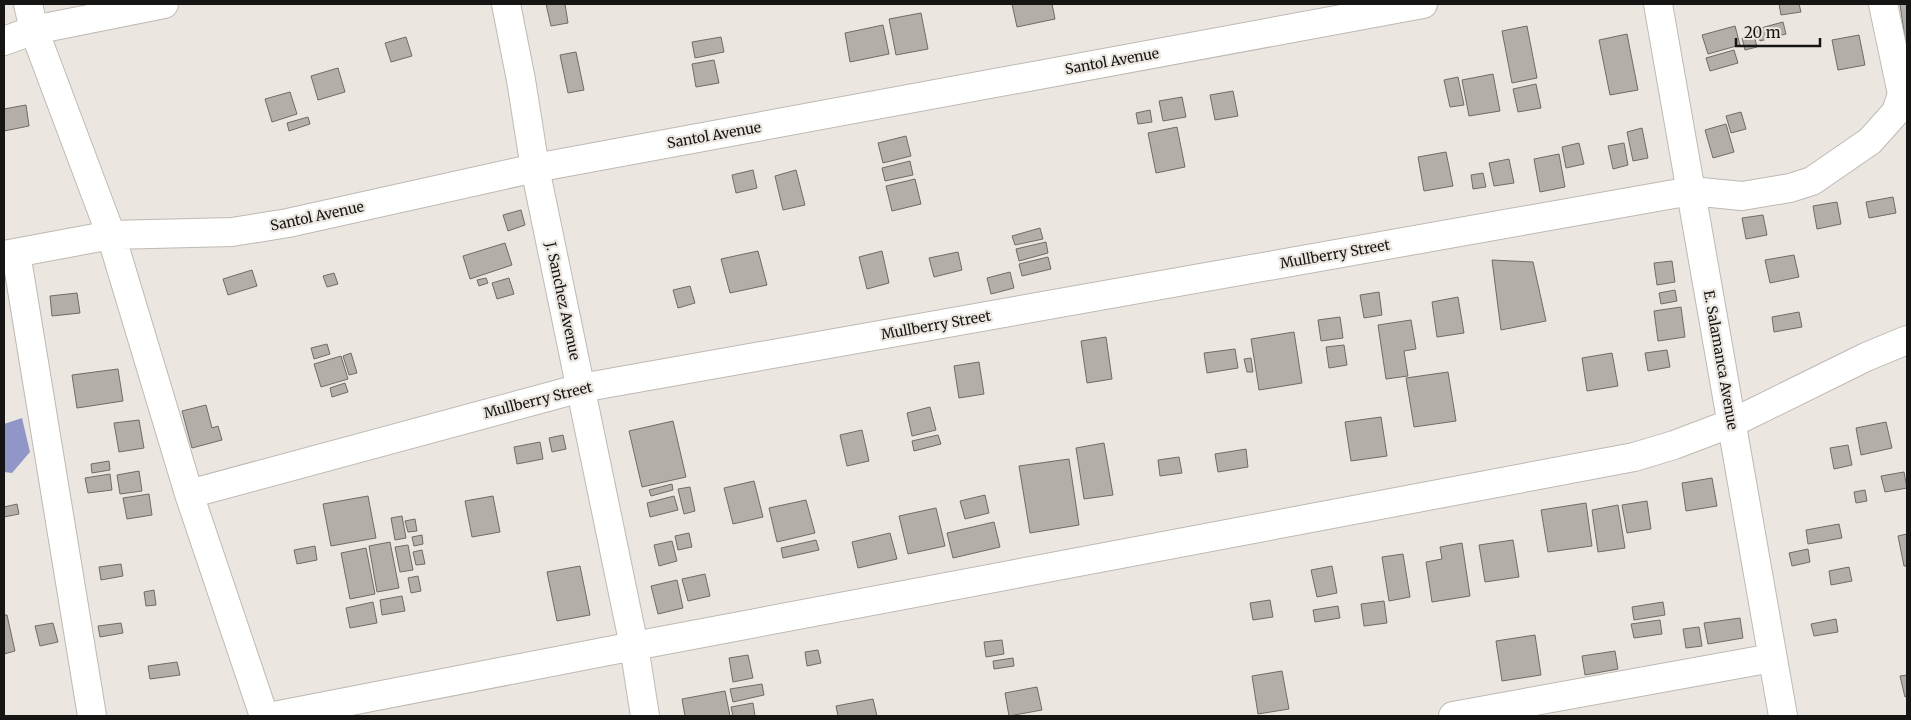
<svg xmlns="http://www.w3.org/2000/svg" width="1911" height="720" font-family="Merriweather,serif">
<rect width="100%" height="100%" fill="#ebe6df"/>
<path fill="#9097c8" d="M22,418L30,452L12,473L4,472V424Z"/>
<path fill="#b3aea8" stroke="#706b66" d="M546,4H565L568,23L551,26Z
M1012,4H1052L1055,19L1017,27Z
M1779,4H1799L1801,12L1781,15Z
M1900,4H1907V47H1906Z
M921,13L928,49L896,55L889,19Z
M1783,22L1786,34L1760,41L1757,29Z
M883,25L889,54L850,62L845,33Z
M1527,26L1537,78L1512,83L1502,31Z
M1735,26L1740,45L1708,54L1702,35Z
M1627,34L1638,90L1610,95L1599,40Z
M1754,35L1757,47L1745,50L1742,38Z
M1859,35L1865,65L1838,70L1832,40Z
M406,37L412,56L391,62L385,43Z
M721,37L724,52L695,58L692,42Z
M1734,50L1738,63L1710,71L1706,58Z
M576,52L584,90L568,93L560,55Z
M714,60L719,83L696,87L692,64Z
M338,68L345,92L318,100L311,76Z
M1493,74L1500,111L1469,116L1462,80Z
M1458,77L1464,105L1450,107L1444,80Z
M1536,84L1541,108L1518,112L1513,89Z
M1233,91L1238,116L1215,120L1210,95Z
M290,92L297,114L272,122L265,99Z
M1182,97L1186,117L1163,121L1159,101Z
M26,105L29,126L4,131V109Z
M1150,110L1152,122L1138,124L1136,113Z
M1741,112L1746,129L1731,133L1726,116Z
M308,117L310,124L289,131L287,123Z
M1726,124L1734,152L1713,158L1705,130Z
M1177,127L1185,167L1156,173L1148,133Z
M1642,128L1648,158L1633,161L1627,132Z
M906,136L911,156L883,163L878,143Z
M1579,143L1584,164L1566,168L1562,147Z
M1624,143L1628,165L1613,169L1608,146Z
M1446,152L1453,186L1424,191L1418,157Z
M1559,154L1565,187L1540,192L1534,159Z
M1509,159L1514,183L1494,186L1489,163Z
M910,161L913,175L885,181L882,168Z
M753,170L757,188L736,193L732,175Z
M796,170L805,205L783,210L775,176Z
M1483,173L1486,187L1473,189L1471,175Z
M915,179L921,204L892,211L886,186Z
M1893,197L1896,213L1869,218L1866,202Z
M1837,202L1841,224L1817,229L1813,206Z
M521,210L525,225L508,231L503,215Z
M1763,215L1767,235L1746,239L1742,218Z
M1040,228L1043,239L1015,245L1012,236Z
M1046,242L1048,253L1019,261L1016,249Z
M505,243L512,265L470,279L463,256Z
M758,251L767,285L730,293L721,259Z
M882,251L889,283L867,289L859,257Z
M958,252L962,270L934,277L929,258Z
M1794,255L1799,277L1770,283L1765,260Z
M1048,257L1051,269L1022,276L1019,264Z
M1492,260L1533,262L1546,321L1501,330Z
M1672,261L1675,282L1657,285L1654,263Z
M252,270L257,286L228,295L223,279Z
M1010,272L1014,288L991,294L987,278Z
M334,273L338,284L327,287L323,276Z
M486,278L488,283L479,286L477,280Z
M509,278L514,294L497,299L492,283Z
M690,286L695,303L678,308L673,290Z
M1675,290L1677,301L1661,304L1659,293Z
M1379,292L1382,315L1364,318L1360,295Z
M77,293L80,313L52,316L50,296Z
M1458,297L1464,333L1437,337L1432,302Z
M1681,307L1685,337L1658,341L1654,311Z
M1799,312L1802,327L1774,332L1772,317Z
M1340,317L1343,338L1321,341L1318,320Z
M1411,320L1416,349L1404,351L1408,376L1386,379L1378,325Z
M1294,332L1302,383L1259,390L1251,339Z
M1106,337L1112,379L1087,383L1081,341Z
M327,344L330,354L314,359L311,348Z
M1344,345L1347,365L1329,368L1326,347Z
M1235,349L1238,368L1207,373L1204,353Z
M1667,350L1670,367L1648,371L1645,353Z
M351,353L357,373L349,375L343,356Z
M1612,353L1618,386L1587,391L1582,358Z
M341,356L348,379L321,387L314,364Z
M1251,358L1253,372H1247L1244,359Z
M979,362L984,394L959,398L954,366Z
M118,369L123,401L77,408L72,375Z
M1448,372L1456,421L1414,427L1406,378Z
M345,383L348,392L332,397L330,388Z
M206,405L212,428L218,426L222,440L192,448L182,411Z
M930,407L936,430L912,436L907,413Z
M1381,417L1387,456L1351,461L1345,422Z
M139,420L144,448L119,452L114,423Z
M673,421L686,477L642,487L629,431Z
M1886,422L1892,448L1861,455L1856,428Z
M862,430L869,461L847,466L840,435Z
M563,435L566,449L552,452L549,438Z
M938,435L941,444L914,451L912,441Z
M540,442L543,459L517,464L514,447Z
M1104,443L1113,495L1084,499L1076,448Z
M1848,445L1852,465L1834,469L1830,448Z
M1246,449L1248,467L1218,472L1215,454Z
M1179,457L1182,473L1160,476L1158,460Z
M1069,459L1079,525L1030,533L1019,466Z
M109,461L110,470L92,473L91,464Z
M139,471L142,491L120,494L117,475Z
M1904,472L1907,488L1885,492L1881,476Z
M110,474L112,490L88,493L85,478Z
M1712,478L1717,506L1686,511L1682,483Z
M754,481L763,517L733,524L724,488Z
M672,484L673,490L651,496L649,490Z
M690,487L695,511L684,514L678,489Z
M1865,490L1867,501L1856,503L1854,492Z
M149,494L152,515L127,519L123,498Z
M985,495L989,513L965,519L960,501Z
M368,496L376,538L331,546L323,504Z
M493,496L500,532L472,537L465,501Z
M674,496L678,510L650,517L647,503Z
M806,500L815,533L777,542L769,508Z
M1647,501L1651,529L1627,533L1622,505Z
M1586,503L1592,546L1548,552L1541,510Z
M17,504L19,514L4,517V507Z
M1618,505L1625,548L1598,552L1592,510Z
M936,508L945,546L908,554L899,516Z
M402,516L406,538L395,540L391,518Z
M415,519L417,531L408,532L405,521Z
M994,522L1000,547L953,558L947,533Z
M1839,524L1842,538L1808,544L1806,530Z
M689,533L692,547L678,550L675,536Z
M890,533L897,559L858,568L852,542Z
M1907,534V566H1904L1898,536Z
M422,535L423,544L414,546L412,537Z
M816,540L819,550L783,558L781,548Z
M1513,540L1519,577L1485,582L1479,545Z
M672,541L677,561L659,566L654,545Z
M390,542L399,588L377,592L369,546Z
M1462,543L1470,596L1432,602L1426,562L1442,559L1440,547Z
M408,545L413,570L400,572L395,547Z
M315,546L317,560L297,564L294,550Z
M366,548L375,594L350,599L341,553Z
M1808,549L1810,562L1792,566L1789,553Z
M422,550L425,564L416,565L413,552Z
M1403,554L1410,597L1389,601L1382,557Z
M121,564L123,576L101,580L99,567Z
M580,566L590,615L557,621L547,572Z
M1332,566L1337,593L1317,597L1311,570Z
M1849,567L1852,581L1831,585L1829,571Z
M705,574L710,596L688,601L682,579Z
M418,576L421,591L411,593L408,578Z
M677,580L683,608L658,614L651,586Z
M154,590L156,605L146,606L144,592Z
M402,596L405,611L382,615L380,600Z
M1270,600L1273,617L1253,620L1250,603Z
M1384,601L1387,623L1364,626L1361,604Z
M373,602L377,623L350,628L346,608Z
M1663,602L1665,615L1634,620L1632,607Z
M1338,606L1340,618L1315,622L1313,610Z
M4,615H7L15,651L4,654Z
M1740,618L1743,638L1708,644L1704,623Z
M1836,619L1838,632L1814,636L1811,624Z
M1660,620L1662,634L1634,638L1631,624Z
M53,623L58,642L40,646L35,626Z
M121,623L123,633L100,637L98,626Z
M1699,627L1702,646L1686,648L1683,629Z
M1535,635L1541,675L1502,681L1496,641Z
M1002,640L1004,654L986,657L984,642Z
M818,650L821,663L807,666L805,652Z
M1615,651L1618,669L1585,675L1582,656Z
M748,655L753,678L733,682L729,658Z
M1013,658L1014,666L994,669L993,661Z
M177,662L180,675L150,679L148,666Z
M1282,671L1289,709L1258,714L1252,676Z
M1907,675V696L1905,697L1900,676Z
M762,684L764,695L733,702L730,689Z
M1037,687L1042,710L1009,716L1005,693Z
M725,691L730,716H685L682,699Z
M873,699L877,716H838L836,706Z
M753,703L755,716H733L731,707Z"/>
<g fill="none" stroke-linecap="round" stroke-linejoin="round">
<g stroke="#beb9b3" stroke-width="30">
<path id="street" d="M28,4L34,30L111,235L189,494L264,716
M506,4L521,80L535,168L634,646L645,716
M1658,4L1783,716
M1883,4L1902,94
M4,41L34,30L164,4
M16,253L92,716
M4,255L111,235L232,232L288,223L535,168L1423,4
M189,494L581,388L1691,191L1742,196L1790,188L1812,181L1870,141L1896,112L1902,94L1907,92
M274,716L634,646L1634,457L1674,445L1732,423L1866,357L1907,340
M1453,716L1772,658"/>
</g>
<use href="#street" stroke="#fff" stroke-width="28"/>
</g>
<g text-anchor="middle" stroke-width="4.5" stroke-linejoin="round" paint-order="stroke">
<g font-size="14" fill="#171513" stroke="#ebe6df">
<text transform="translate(1112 61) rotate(-10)" y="5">Santol Avenue</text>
<text transform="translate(714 135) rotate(-10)" y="5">Santol Avenue</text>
<text transform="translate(317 216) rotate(-12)" y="5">Santol Avenue</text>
<text transform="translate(1335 254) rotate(-10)" y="5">Mullberry Street</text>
<text transform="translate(563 301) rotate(78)" y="5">J. Sanchez Avenue</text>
<text transform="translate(936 325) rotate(-10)" y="5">Mullberry Street</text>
<text transform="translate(1721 360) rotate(80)" y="5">E. Salamanca Avenue</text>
<text transform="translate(538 400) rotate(-14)" y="5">Mullberry Street</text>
</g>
</g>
<rect width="1911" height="720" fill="none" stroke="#171513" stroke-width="10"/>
<path d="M1736 38v8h84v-8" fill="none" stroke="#171513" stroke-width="2.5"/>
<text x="1744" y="38" font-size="15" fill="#171513" stroke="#ebe6df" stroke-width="4" paint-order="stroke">20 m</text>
</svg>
